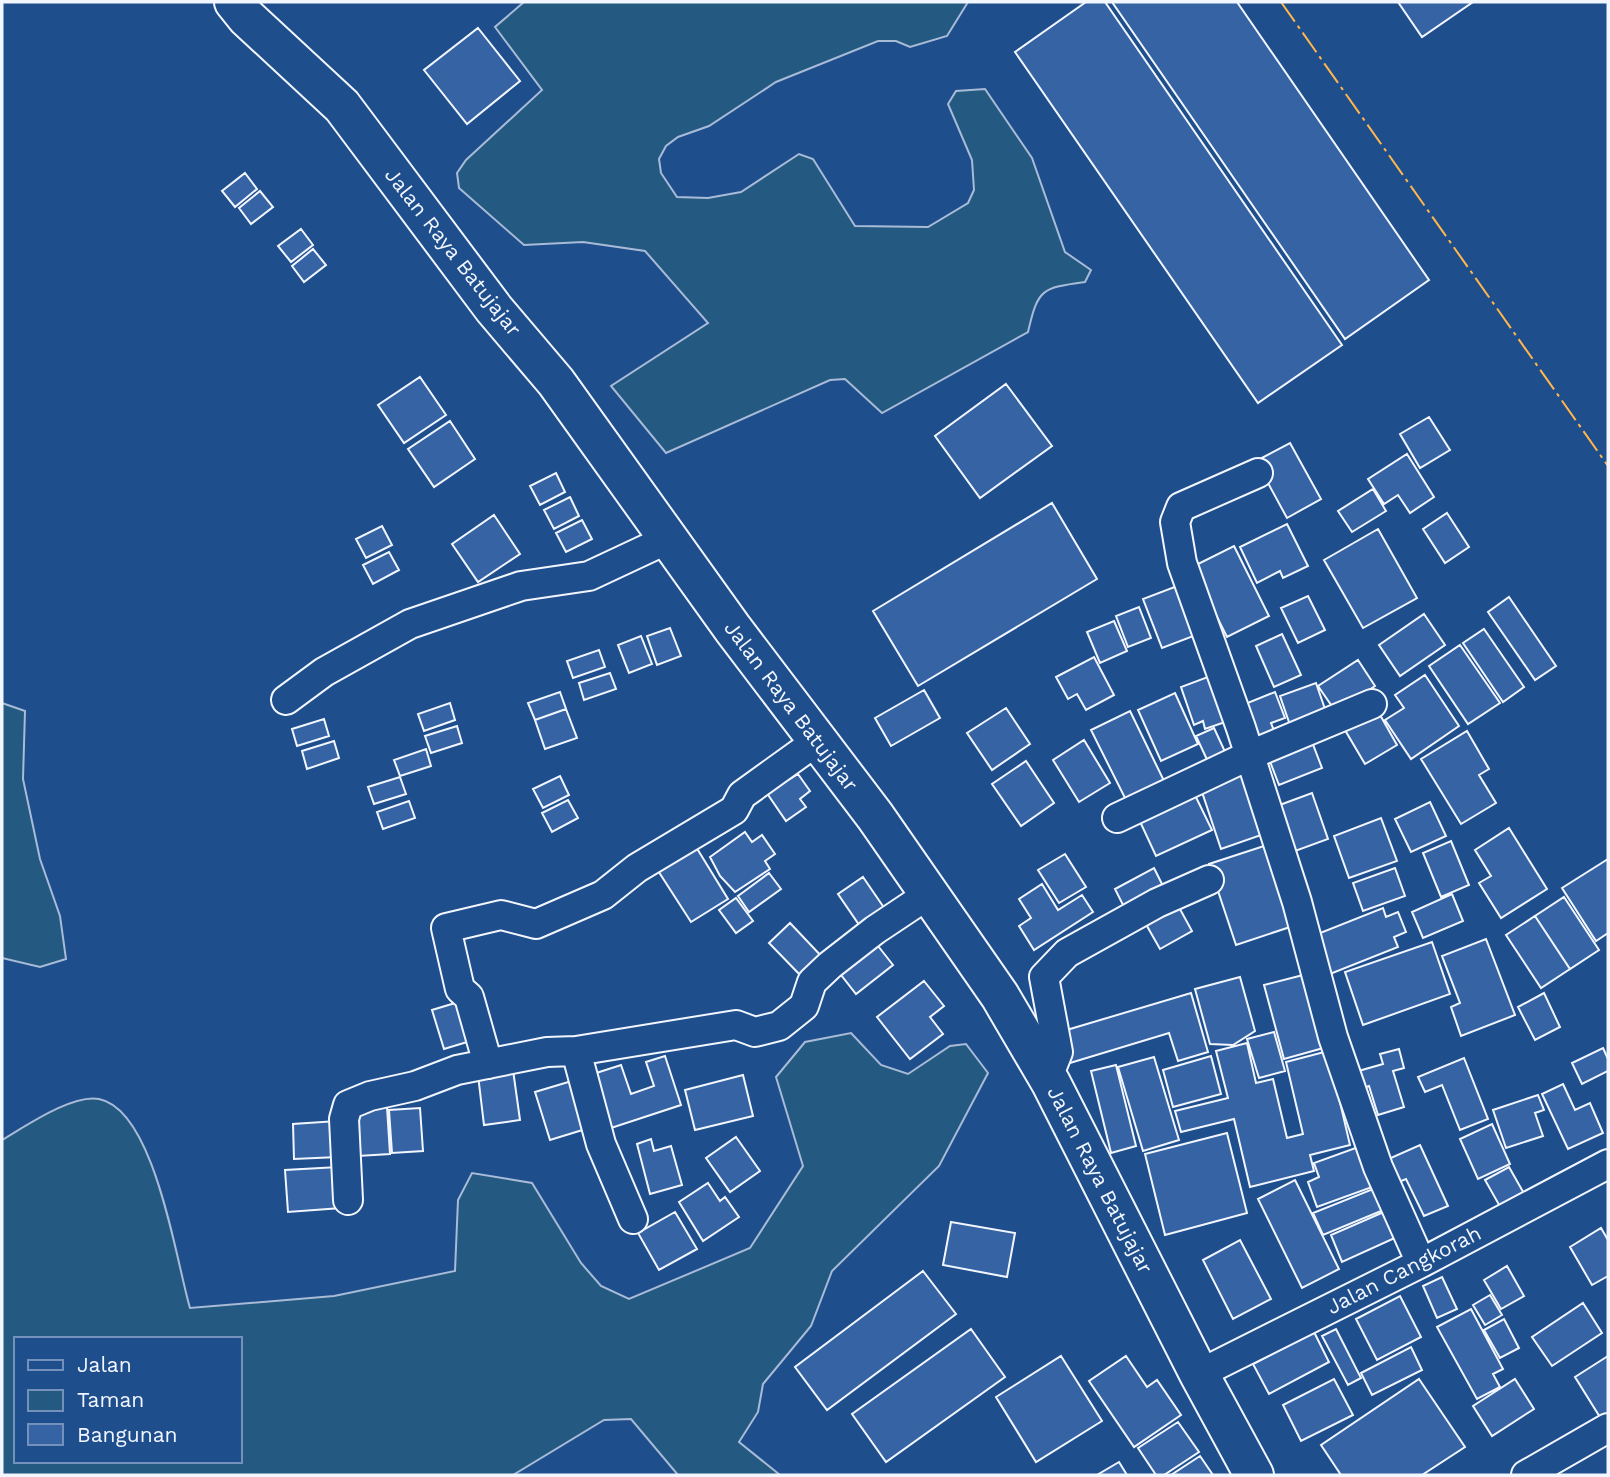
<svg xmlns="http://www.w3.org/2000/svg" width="1610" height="1477" font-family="'Work Sans',sans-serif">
<rect width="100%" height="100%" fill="#1f4e8c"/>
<path fill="#245a82" stroke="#a8bbd7" stroke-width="2" fill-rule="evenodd" d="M524,2H968L947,36L910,47L896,41H878L776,82L709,126L678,137L666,146L659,159L661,173L677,197L708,198L741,192L799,154L813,159L855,226L928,227L968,203L974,190L972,160L948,104L956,91L985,89L1032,158L1065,252L1091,270L1085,282C1041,288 1038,289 1028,332L882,413L845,379L830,380L666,453L611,386L708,323L645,251L583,242L524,245L459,188L457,173L466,160L542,90L495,27Z
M2,703L25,711L23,779L40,859L60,916L66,959L40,967L2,958Z
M851,1033L881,1065L908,1074L950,1046L966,1044L988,1073L939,1166L832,1271L811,1326L763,1384L758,1412L739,1442L780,1475H678L631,1419L604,1420L513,1475H2V1140C26,1126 72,1094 99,1099C155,1110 176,1261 190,1308L334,1296L455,1271L458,1200L472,1173L532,1183L581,1263L601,1286L629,1299L750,1248L803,1166L776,1077L805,1042ZM16,1339H240V1461H16Z"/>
<path fill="#3563a3" stroke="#f2f6ff" stroke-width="2" d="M1086,2H1105L1342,345L1258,403L1015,52Z
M1112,2H1237L1429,280L1345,339Z
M1398,2H1473L1422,37Z
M478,28L520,81L467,124L424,70Z
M245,173L257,189L235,207L222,191Z
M260,191L273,207L251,224L239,208Z
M301,229L313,245L291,262L278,246Z
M313,249L326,265L304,282L292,266Z
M420,377L446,415L404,443L378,405Z
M1006,384L1052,446L980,498L935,436Z
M1429,417L1450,450L1420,468L1400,434Z
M450,421L475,459L434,487L408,449Z
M1290,443L1321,499L1287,518L1256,461Z
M1407,454L1434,497L1410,513L1398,495L1384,504L1368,479Z
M556,473L565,492L540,505L530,486Z
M1373,489L1386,511L1352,532L1338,511Z
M570,497L579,516L554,529L544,510Z
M1052,503L1097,579L918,686L873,611Z
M1447,513L1469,547L1445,563L1423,529Z
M494,515L520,554L478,582L452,544Z
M582,520L592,539L566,552L556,533Z
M1287,524L1308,566L1283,578L1280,571L1257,583L1240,547Z
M382,526L392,545L366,558L356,539Z
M1378,529L1417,598L1363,628L1324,560Z
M1234,546L1269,616L1227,637L1192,567Z
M389,552L399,570L373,584L363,565Z
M1185,583L1204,632L1162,648L1143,599Z
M1308,596L1325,630L1298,643L1281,608Z
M1509,597L1556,666L1535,680L1488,612Z
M1139,607L1151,638L1128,647L1116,616Z
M1424,614L1445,645L1400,676L1379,645Z
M1114,621L1127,651L1100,663L1087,632Z
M670,628L681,656L657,665L647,636Z
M1484,629L1524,687L1503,702L1463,643Z
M1282,634L1301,675L1274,687L1256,646Z
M641,636L652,664L629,673L618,645Z
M1460,645L1500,703L1468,724L1429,666Z
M599,650L605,667L573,678L567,661Z
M1094,657L1114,695L1086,710L1077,694L1068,699L1056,677Z
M1358,660L1375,686L1336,712L1318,686Z
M1221,672L1228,721L1205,729L1203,721L1194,725L1181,687Z
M610,673L616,689L584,700L579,683Z
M1425,675L1459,726L1411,759L1385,720L1404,708L1395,695Z
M1316,683L1326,712L1290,725L1280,696Z
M924,690L940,718L891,746L875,718Z
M560,692L566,709L535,720L528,703Z
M1275,692L1285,718L1271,723L1275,733L1259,739L1245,704Z
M1175,693L1198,744L1161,761L1138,710Z
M450,703L455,720L424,731L418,714Z
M1375,706L1397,745L1365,764L1342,725Z
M1006,708L1030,744L992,770L967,733Z
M566,709L577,738L545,749L535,720Z
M1130,711L1166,785L1128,804L1091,730Z
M324,719L329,736L297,746L292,729Z
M457,726L462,743L431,753L425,736Z
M1214,728L1227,756L1209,764L1196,736Z
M1467,731L1489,769L1479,775L1496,803L1461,824L1421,759Z
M1309,734L1322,768L1279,785L1266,751Z
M1084,740L1110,783L1079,802L1053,760Z
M334,741L339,758L307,769L302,751Z
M426,749L431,766L400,776L394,760Z
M1026,761L1054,803L1021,826L992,784Z
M1245,767L1267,833L1221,849L1199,783Z
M783,770L790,779L798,774L810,791L800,799L806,807L786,821L762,786Z
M560,776L569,795L543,808L533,789Z
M400,777L406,794L374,804L368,787Z
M1191,787L1212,830L1156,856L1136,813Z
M1312,793L1328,839L1287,854L1277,806Z
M568,800L578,818L552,832L542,813Z
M409,801L415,818L383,829L377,812Z
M1430,802L1446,836L1411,852L1395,819Z
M1381,818L1397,861L1349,878L1334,836Z
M1509,828L1547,889L1501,918L1479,883L1491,876L1475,850Z
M745,832L752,842L762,835L775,854L765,861L770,869L735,892L720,876L710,857Z
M1451,841L1469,885L1441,897L1423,853Z
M693,842L728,899L691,922L655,866Z
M1267,845L1293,926L1236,945L1209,864Z
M1065,854L1086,887L1059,903L1038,870Z
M1608,859V933L1596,941L1562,888Z
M1154,868L1165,890L1126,911L1115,889Z
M1395,868L1405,896L1363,911L1353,883Z
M769,873L781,889L749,912L738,896Z
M863,877L889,915L864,932L838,894Z
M1042,884L1058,910L1082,895L1093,912L1034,950L1019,926L1031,918L1019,899Z
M1452,894L1463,921L1423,938L1412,912Z
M1564,897L1599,950L1570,969L1535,916Z
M736,898L753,921L736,933L719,910Z
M1175,900L1192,931L1160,949L1143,919Z
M1383,908L1386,917L1398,912L1406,932L1394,937L1398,947L1325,976L1310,937Z
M1535,916L1570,969L1541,988L1506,935Z
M790,923L825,960L804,979L769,943Z
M871,937L893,965L856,994L834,966Z
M1486,939L1515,1015L1461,1036L1451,1007L1460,1003L1442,956Z
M1432,942L1450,994L1363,1025L1345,972Z
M1307,974L1327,1047L1284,1059L1264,985Z
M1240,977L1255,1031L1233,1045L1210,1044L1195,989Z
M924,981L944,1006L930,1017L943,1034L910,1059L877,1017Z
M1191,993L1208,1052L1178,1061L1169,1033L1070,1063L1060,1032Z
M1544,993L1560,1027L1535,1040L1518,1007Z
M465,1000L477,1039L444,1049L432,1010Z
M1274,1032L1285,1071L1259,1078L1247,1039Z
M1247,1043L1256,1083L1273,1079L1287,1138L1303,1134L1286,1062L1328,1051L1350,1145L1310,1155L1314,1171L1250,1187L1234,1119L1181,1132L1175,1111L1228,1098L1216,1051Z
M1603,1048L1608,1059V1071L1582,1084L1572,1063Z
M1399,1049L1404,1068L1393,1071L1404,1107L1378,1115L1369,1086L1360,1089L1355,1072L1383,1064L1380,1054Z
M665,1056L681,1105L605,1130L587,1076L621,1065L631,1094L654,1086L646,1062Z
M1211,1056L1221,1094L1173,1107L1163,1070Z
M1154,1057L1179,1140L1143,1151L1118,1067Z
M1464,1058L1488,1119L1460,1130L1442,1085L1425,1092L1418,1077Z
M1116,1065L1136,1146L1111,1153L1091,1071Z
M513,1070L520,1120L484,1125L478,1075Z
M743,1075L753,1116L695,1130L685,1090Z
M575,1080L589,1128L550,1140L535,1092Z
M1563,1084L1575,1110L1590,1103L1603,1133L1568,1149L1542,1094Z
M1538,1095L1544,1110L1535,1113L1543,1136L1506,1148L1493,1110Z
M387,1107L390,1154L358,1156L355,1109Z
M420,1108L423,1151L392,1153L389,1110Z
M337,1121L338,1157L294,1159L293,1124Z
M1492,1124L1510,1164L1478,1179L1460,1139Z
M1227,1133L1247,1213L1165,1235L1145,1154Z
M736,1137L760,1171L730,1192L706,1158Z
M651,1139L654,1151L671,1146L682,1185L650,1194L637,1144Z
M1420,1145L1448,1206L1424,1216L1406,1179L1394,1184L1384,1161Z
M1361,1146L1375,1186L1317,1207L1308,1182L1319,1177L1314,1163Z
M338,1167L341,1208L288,1212L285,1170Z
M1509,1167L1526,1197L1502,1210L1485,1180Z
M1295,1180L1339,1269L1302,1288L1258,1199Z
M708,1183L720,1201L725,1197L739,1217L703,1241L679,1202Z
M1378,1187L1386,1209L1323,1235L1313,1213Z
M1386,1211L1397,1237L1342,1262L1331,1235Z
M675,1212L697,1249L659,1270L638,1233Z
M951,1222L1015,1233L1007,1277L943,1265Z
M1601,1228L1608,1240V1276L1592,1285L1570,1247Z
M1240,1240L1271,1299L1233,1319L1203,1260Z
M1507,1266L1524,1296L1501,1309L1484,1280Z
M923,1271L956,1314L827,1410L795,1367Z
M1442,1277L1457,1309L1437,1318L1423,1286Z
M1490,1295L1502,1315L1485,1325L1473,1305Z
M1400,1296L1421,1337L1377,1360L1356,1319Z
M1583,1303L1602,1333L1552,1366L1532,1337Z
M1471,1309L1503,1369L1493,1374L1500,1387L1477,1399L1437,1327Z
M1504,1319L1519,1348L1500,1358L1484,1330Z
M971,1329L1005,1377L886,1462L852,1414Z
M1336,1329L1361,1378L1348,1385L1322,1336Z
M1314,1332L1329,1362L1269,1394L1253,1364Z
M1411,1347L1422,1370L1372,1395L1361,1373Z
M1061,1356L1102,1421L1036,1462L996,1397Z
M1126,1356L1147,1387L1157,1380L1181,1415L1134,1447L1089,1381Z
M1608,1356V1418L1603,1422L1575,1377Z
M1334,1379L1353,1415L1301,1441L1283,1405Z
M1419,1379L1465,1447L1422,1475H1341L1321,1445Z
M1515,1379L1534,1409L1492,1436L1473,1406Z
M1178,1422L1199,1452L1164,1475H1156L1138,1448Z
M1200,1456L1213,1475H1171Z
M1119,1462L1127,1475H1097Z"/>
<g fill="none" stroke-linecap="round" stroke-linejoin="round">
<g stroke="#f2f6ff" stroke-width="32">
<path id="street" d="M1258,473L1181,507L1175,522L1182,563L1241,728L1297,902L1333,1037L1378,1167L1421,1263
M286,700L324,672L410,624L521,586L589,576L668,539
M1117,818L1250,755L1372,704
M576,1051L601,1144L633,1219
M488,1064L469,997L460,989L446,928L501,915L536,924L603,895L637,868L734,810L742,795L817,741
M1048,1077L1058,1052L1044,977L1067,953L1157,903L1209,880
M348,1200L344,1119L348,1105L370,1096L415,1086L457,1070L547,1052L576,1051L736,1025L755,1032L779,1026L804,1006L812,982L830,965L875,930L929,894
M1199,1374L1421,1263L1608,1164
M1526,1475L1608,1428"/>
</g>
<g stroke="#f2f6ff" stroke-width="42">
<path id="highway" d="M234,2L246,17L342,106L494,309L556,382L733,629L875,816L1000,996L1051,1083L1199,1374L1254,1475"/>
</g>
<use href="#street" stroke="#1f4e8c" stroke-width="28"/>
<use href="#highway" stroke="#1f4e8c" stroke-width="38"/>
<path stroke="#ffb74d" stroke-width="2" stroke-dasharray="24 5 3.5 5" stroke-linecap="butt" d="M1281,2L1608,466"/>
</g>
<g text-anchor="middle" stroke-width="5" stroke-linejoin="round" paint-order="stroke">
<g font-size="21" fill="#f2f6ff" stroke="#1f4e8c">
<text transform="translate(453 252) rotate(52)" y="7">Jalan Raya Batujajar</text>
<text transform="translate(791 706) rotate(53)" y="7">Jalan Raya Batujajar</text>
<text transform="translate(1100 1180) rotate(63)" y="7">Jalan Raya Batujajar</text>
<text transform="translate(1404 1270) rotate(-27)" y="7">Jalan Cangkorah</text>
</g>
</g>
<rect width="1610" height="1477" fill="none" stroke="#f2f6ff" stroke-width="7"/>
<rect x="14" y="1337" width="228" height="126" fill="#1f4e8c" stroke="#7391ba" stroke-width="2"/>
<rect x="28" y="1360" width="35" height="10" fill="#1f4e8c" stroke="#7391ba" stroke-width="2"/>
<text x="77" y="1372" font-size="21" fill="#f2f6ff">Jalan</text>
<rect x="28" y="1390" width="35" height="21" fill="#245a82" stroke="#7391ba" stroke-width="2"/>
<text x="77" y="1407" font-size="21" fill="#f2f6ff">Taman</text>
<rect x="28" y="1424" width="35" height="21" fill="#3563a3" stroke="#7391ba" stroke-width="2"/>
<text x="77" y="1442" font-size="21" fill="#f2f6ff">Bangunan</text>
</svg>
